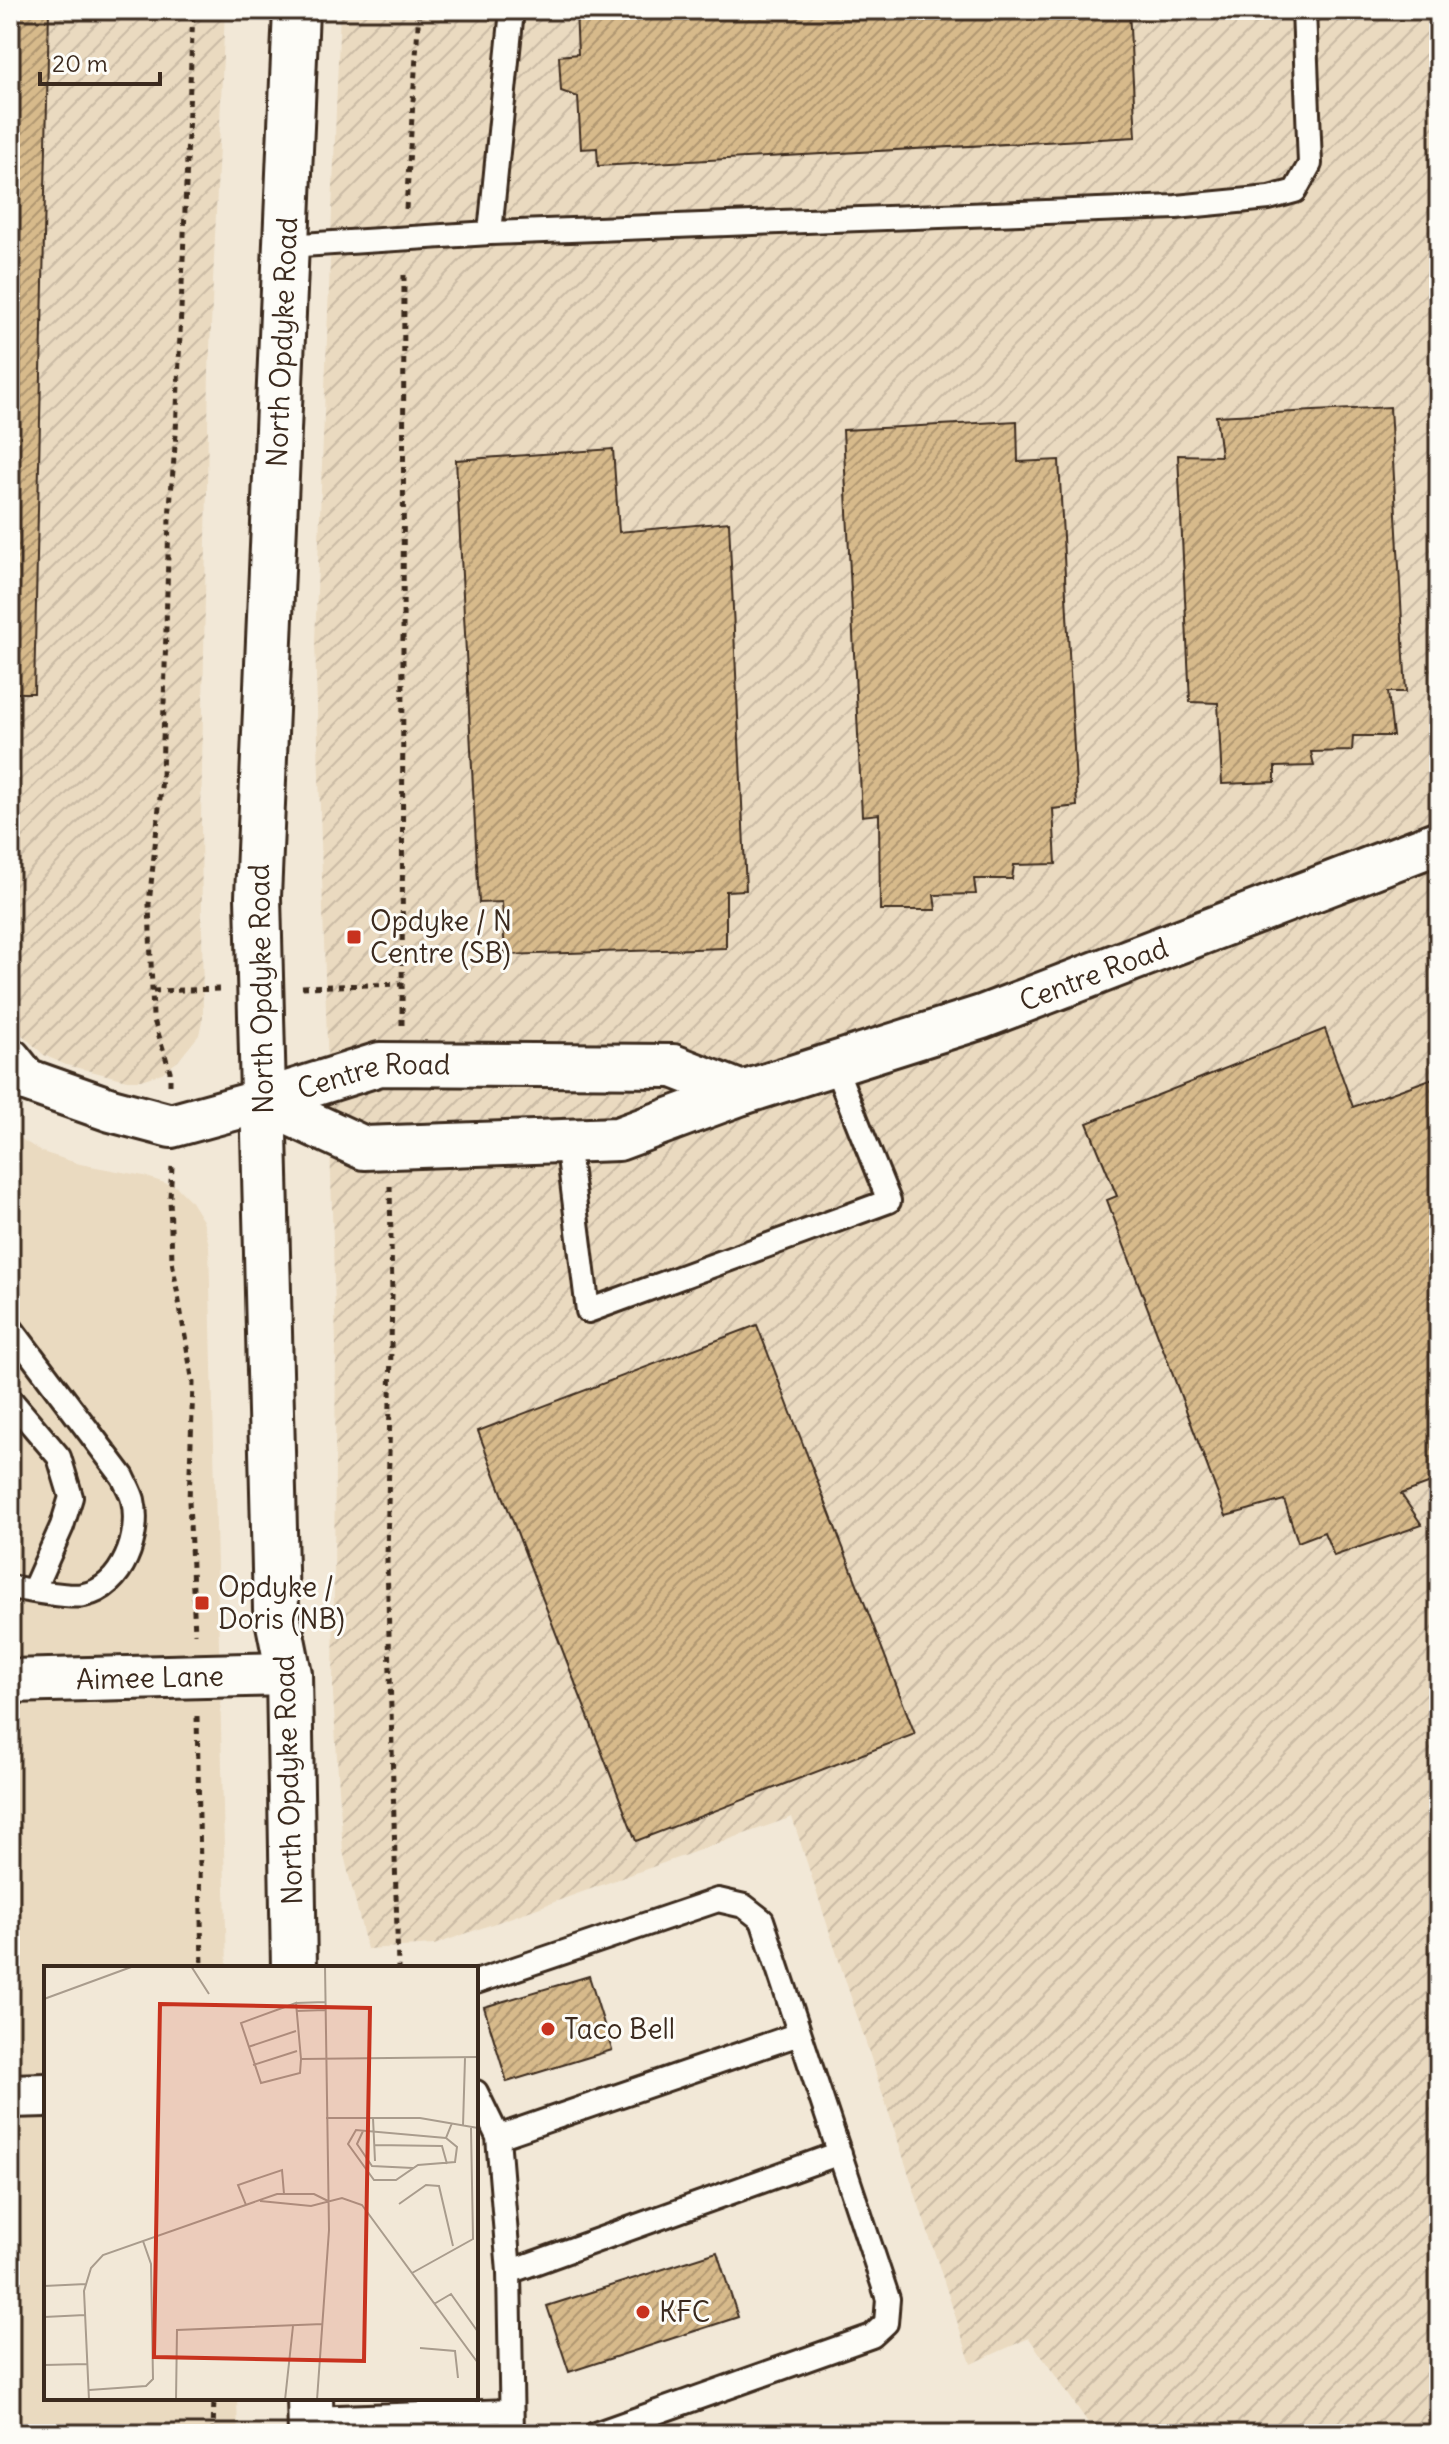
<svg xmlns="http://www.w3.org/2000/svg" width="1449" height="2444" font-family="Delius,sans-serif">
<defs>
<pattern id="industrial-furrows" width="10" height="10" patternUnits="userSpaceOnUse" patternTransform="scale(2)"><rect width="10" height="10" fill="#eadac0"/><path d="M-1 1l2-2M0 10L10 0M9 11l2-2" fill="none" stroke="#cabba5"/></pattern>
<pattern id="building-hatch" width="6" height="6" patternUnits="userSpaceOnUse" patternTransform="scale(2)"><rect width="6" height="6" fill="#d7ba8b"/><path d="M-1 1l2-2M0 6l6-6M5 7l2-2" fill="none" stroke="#b09771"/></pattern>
</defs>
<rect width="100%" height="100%" fill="#f2e8d7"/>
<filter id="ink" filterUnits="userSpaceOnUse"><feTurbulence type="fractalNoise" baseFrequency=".0125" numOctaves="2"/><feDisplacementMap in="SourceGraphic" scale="16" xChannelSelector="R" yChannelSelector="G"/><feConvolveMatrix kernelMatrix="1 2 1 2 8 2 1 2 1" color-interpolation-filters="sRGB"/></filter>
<g filter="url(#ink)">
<path fill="#eadac0" d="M10,1132L42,1152L80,1164L144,1176L177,1187L190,1200L203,1221L209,1245L227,1968H46V2398H237L238,2434H10Z"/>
<path fill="url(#industrial-furrows)" d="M10,10H225L209,371L201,823L203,1016L199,1035L178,1061L162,1073L141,1080H127L66,1065L44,1055L17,1030L10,1035Z
M340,10H1439V2434H1096L1029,2338L971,2364L792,1817L434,1945L367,1949L343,1851L333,1695L336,1343L315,641Z"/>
<path fill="url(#building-hatch)" stroke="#3b2a1e" stroke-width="2" d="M10,10H49L34,693H10Z
M576,10H1129L1136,137L598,166L597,148L581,149L578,97L561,91L559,56L578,54Z
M1390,407L1406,692H1388L1393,736H1353L1352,751L1311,752L1314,766L1275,767V782L1222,784L1218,703L1190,702L1178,455L1221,456L1216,416Z
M1017,421L1018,462L1059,460L1077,806L1053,809L1056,864L1014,865L1012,879H974L976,894L934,895L936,910H880L879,814L862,816L843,430Z
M613,449L619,532L729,522L746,890L726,891V948L505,955L502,902L479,903L456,460Z
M1325,1029L1353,1107L1439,1076V1480L1401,1494L1422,1525L1334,1556L1324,1532L1298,1542L1284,1500L1226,1516L1107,1200L1117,1196L1087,1123Z
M757,1325L915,1734L636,1841L478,1431Z
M589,1976L612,2050L507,2082L484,2007Z
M717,2252L738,2317L569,2372L547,2306Z"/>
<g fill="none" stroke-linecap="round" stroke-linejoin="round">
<g stroke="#3b2a1e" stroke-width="28">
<path id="service" d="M490,233L512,10
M286,246L490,233L1176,207L1269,198L1295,191L1310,164L1304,10
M567,1141L588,1311L889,1201L834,1064
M10,1327L123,1477C126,1484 131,1492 133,1500C141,1535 123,1587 84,1595C70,1598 26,1590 10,1587
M10,1399L59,1457L71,1497L62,1526L33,1591
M476,1982L718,1900L744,1906L762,1920L888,2299L886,2323L872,2336L595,2434
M476,2092L498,2137L509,2272L512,2434
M498,2137L799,2034
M509,2272L840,2153
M310,2418L511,2411"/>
</g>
<g stroke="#3b2a1e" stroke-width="48">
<g id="minor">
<path id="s1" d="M10,1060L26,1080L111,1110L171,1126L262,1101L380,1064L673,1066L742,1093"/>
<path id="s2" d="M262,1101L364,1148L618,1139L742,1093L982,1017L1439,842"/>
<path id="s3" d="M10,1681L289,1674"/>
<path d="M10,2096L46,2095"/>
</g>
</g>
<g stroke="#3b2a1e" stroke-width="50">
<g id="secondary">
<path id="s4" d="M294,1968L289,1674L276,1609L258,897L296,10"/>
<path d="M310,2398L311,2434"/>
</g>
</g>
<path stroke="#3b2a1e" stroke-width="5" stroke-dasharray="6 6" stroke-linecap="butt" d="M406,209L419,10
M302,987L403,984
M153,991L220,989
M402,1025L404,271
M170,1085V1071L153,1017L149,904L162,778L169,518L176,434L193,10
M172,1167L170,1197L172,1261L193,1383L189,1501L195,1634
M390,1186L392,1294L387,1561L398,1968
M197,1716L202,1968
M213,2434L214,2398"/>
<use href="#service" stroke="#fdfcf7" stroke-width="22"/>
<use href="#minor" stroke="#fdfcf7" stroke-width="42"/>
<use href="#secondary" stroke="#fdfcf7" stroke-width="44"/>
</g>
</g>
<g fill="#c8321e" stroke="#fdfcf7" stroke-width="3">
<rect x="346" y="929" width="16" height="16" rx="4"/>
<rect x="194" y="1595" width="16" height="16" rx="4"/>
<circle cx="548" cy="2029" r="8"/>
<circle cx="643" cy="2312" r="8"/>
</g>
<g text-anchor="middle" stroke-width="6" stroke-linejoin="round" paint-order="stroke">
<g font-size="28" fill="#3b2a1e" stroke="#fdfcf7">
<text dy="10" stroke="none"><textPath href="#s4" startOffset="1628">North Opdyke Road</textPath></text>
<text dy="10" stroke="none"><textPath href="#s2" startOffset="870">Centre Road</textPath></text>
<text transform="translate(261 989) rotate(-91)" y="10">North Opdyke Road</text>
<text dy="10" stroke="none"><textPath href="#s1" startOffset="388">Centre Road</textPath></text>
<text dy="10" stroke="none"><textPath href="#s3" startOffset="140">Aimee Lane</textPath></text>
<text transform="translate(288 1780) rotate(-92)" y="10">North Opdyke Road</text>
</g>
<g font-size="28" fill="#3b2a1e" stroke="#fdfcf7" text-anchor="start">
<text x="370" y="931">Opdyke / N<tspan x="370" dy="32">Centre (SB)</tspan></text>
<text x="218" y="1597">Opdyke /<tspan x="218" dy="32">Doris (NB)</tspan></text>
<text x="564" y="2039">Taco Bell</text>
<text x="659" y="2322">KFC</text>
</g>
</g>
<g transform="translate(44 1966)">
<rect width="434" height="434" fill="#f2e8d7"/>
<path fill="none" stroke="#a99c8d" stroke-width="2" d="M147,0L165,28M0,33L90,0M252,37L281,36M252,45L281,44M204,81L252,65M257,93L256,107L217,117L197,57L252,37L257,93L434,91M209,99L253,85M282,152H376L434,162M329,152L331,195M419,160L421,92M319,165L313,178L328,200L369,202M402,172L312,164L304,178L330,214H352L374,199L411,196L413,181L402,172L408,157M330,179L398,180L403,198M216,235L267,240L298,232L318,239L434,397M355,238L382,219L395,220L409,280M202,239L194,219L238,204L240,228M368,307L429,273L427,162M0,320L42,318M390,338L407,328L434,366M0,351L41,349M376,382L411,385L414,412M0,399L44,398M45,424L102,420L109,413L107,298L99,275M45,434L40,325L47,302L59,289L233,228H270L284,235M132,434L133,364L279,358M241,434L249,360M273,434L285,264L281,0"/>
<path fill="#c8321e" fill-opacity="0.15" stroke="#c8321e" stroke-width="4" d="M116,38L326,42L320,395L110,391Z"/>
<rect width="434" height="434" fill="none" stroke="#3b2a1e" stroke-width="4"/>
</g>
<rect width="1449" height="2444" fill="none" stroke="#fdfcf7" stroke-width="40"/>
<rect x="20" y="20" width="1409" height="2404" fill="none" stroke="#3b2a1e" stroke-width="3" filter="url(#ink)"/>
<path d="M40 72v12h120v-12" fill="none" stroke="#3b2a1e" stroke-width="4"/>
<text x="52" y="72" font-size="24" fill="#3b2a1e" stroke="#fdfcf7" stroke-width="6" paint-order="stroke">20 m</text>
</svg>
